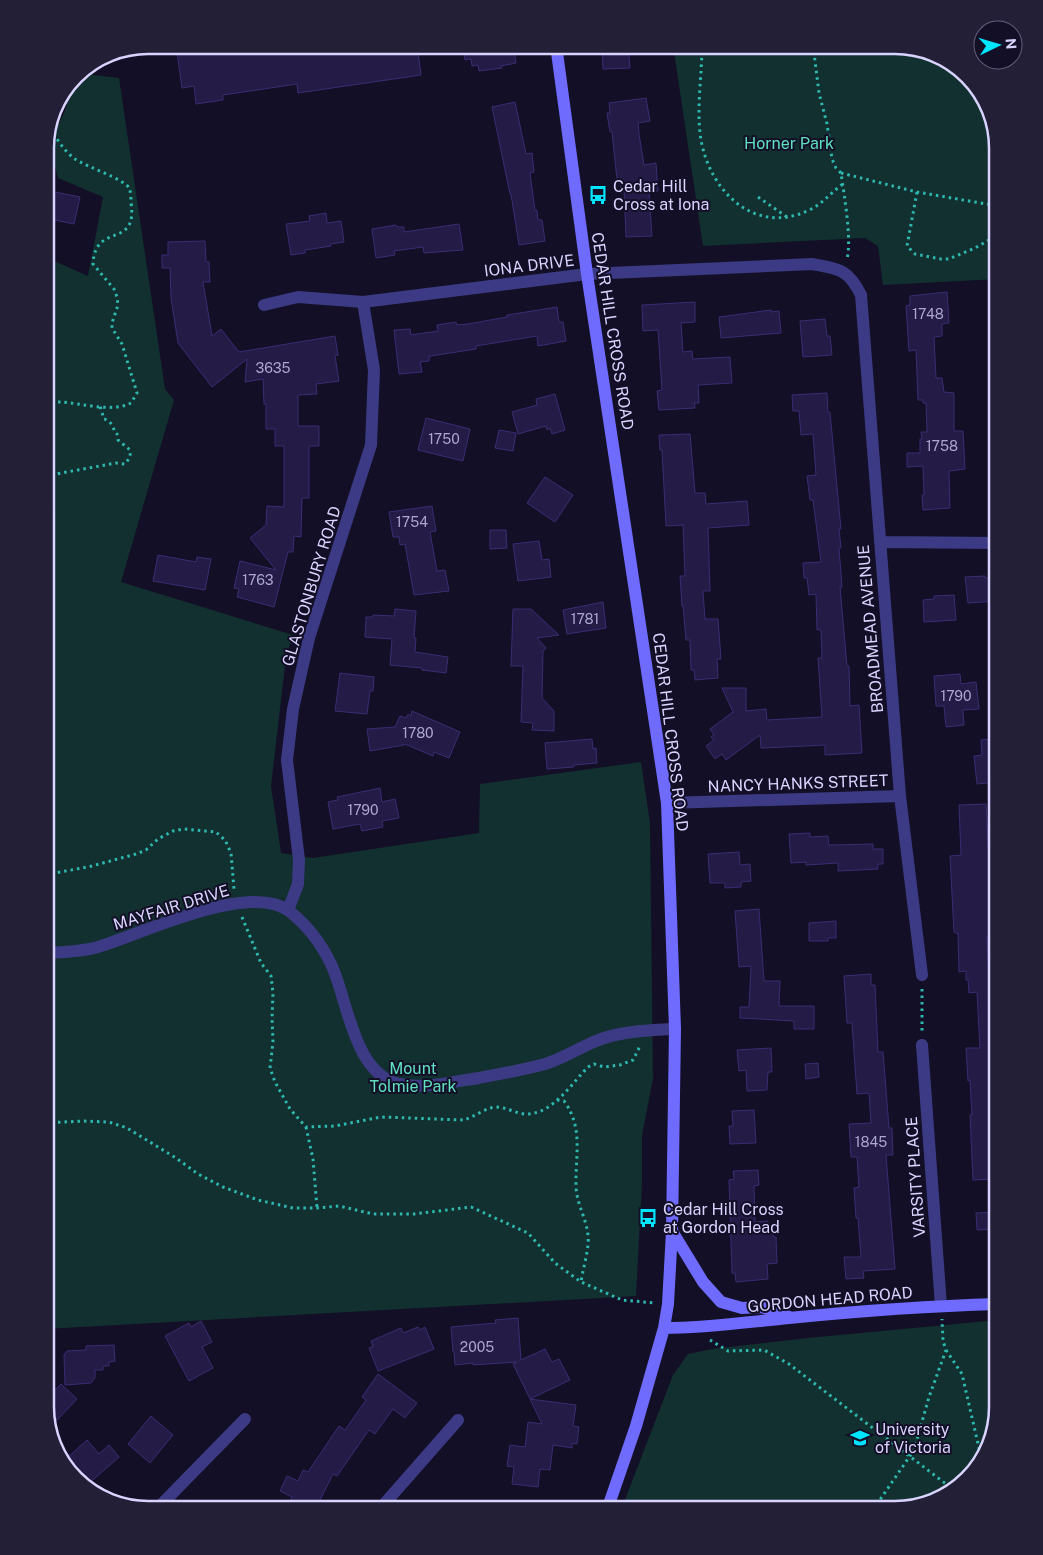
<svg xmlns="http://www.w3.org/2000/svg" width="1043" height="1555" font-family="'Public Sans',sans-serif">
<rect width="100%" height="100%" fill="#130f26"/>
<path fill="#12302f" d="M673,45H902L952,62L984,96L998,147V279L883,285L878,246L865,238L703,246Z
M78,73L119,78L165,389L174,400L121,582L293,635L286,657L271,786L281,853L313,858L479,833L480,784L641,762L650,823L653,1078L642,1136V1183L636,1296L45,1329V257L88,276L103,197L58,178L48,139C61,124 70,105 69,85Z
M998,1320V1408L984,1459L947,1496L896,1510H621L673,1375L688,1354L712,1349L808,1338Z"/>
<path fill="#241b47" stroke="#3b2d73" d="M176,45H417L421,75L298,93L297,84L223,95V100L196,104L194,86L182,88Z
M463,45H513L516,63L501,66L502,68L479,71L478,65L472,66L471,59L465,60Z
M602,45H628L630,68L603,69Z
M646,98L650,121L638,123L639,134L644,165L656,163L658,191L649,192L652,236L626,237L624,189L621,190L620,180H617L612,132H610L607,113H610L609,103Z
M515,102L526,154L532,153L534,172L530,173L535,211L537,210L538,220H542L545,241L519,245L511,194H510L492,107Z
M45,190L80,197L74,224L45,218Z
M326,213L327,223L341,221L344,242L330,244L331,246L305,250V253L291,255L286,224L310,221L309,216Z
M459,224L463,250L424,253L423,247L394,251L395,255L376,258L372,229L396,225L397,227H404V232Z
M205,241L206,262H209L210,282H203L212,336L221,329L239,352L335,336L338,355L335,356L339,381L316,384L317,394L298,395V426H319V446H309V498H302L301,537L294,536L293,552H288L274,607L237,597L239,589L234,588L240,561L276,570L250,538L266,525L267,506L284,507V446H275V429H266V404H264L263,379L245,382L247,359L212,387L178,343L171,298L170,268H162V255H168V242Z
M947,292L949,323L942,324V336L934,337L936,378H942L944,392L954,393V431H963L965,469L949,471L950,508L923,510L922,495H924L923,466L907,467V453H920V439H922L921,432H927L926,403H923V400H918L916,350L909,351L906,306L910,305V296Z
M695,302V322L681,323L683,352L692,351L693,359L730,357L732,383L698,385L699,403H694L695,408L659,410L657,391L662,390L658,330L643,331L642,305Z
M557,307L559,322H563L566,341L538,346L537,336L476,346V349L431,356L429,357V361L420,362L422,372L399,374L394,330L410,329L411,335L438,331L437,325L456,322L457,325L468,324L507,317V315Z
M771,310V312L779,311L781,333L721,338L719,317Z
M825,319L827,336H830L832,355L803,357L800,321Z
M827,393L828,412H830L841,529H839L841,548H839L842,587H840L847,666H849L850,706L859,705L862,753L825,755V745L764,748H761L760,735L726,760L722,754L715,759L706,746L714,740L711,737L714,735L710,729L733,712L722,688H746V711L766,709L767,720L822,717L818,658H822L821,630H817L816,594L809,595L807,578H804L803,563L821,562L813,500H810L807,476L816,475L813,434L801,435L799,411H793L792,395Z
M555,394L565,430L552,434L550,428L547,430L546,426L518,434L512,412L537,405L536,399Z
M426,418L470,429L463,461L418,450Z
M499,430L516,433L513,451L495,448Z
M690,434L695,493H705L706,504L747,501L749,525L708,528L710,591H703L705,619H718L721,659H717L718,678L695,680L694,670H691L690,640H686L683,605L682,606L680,576H685L683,525L666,526L662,450H660L659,435Z
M545,477L573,495L555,522L527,503Z
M432,506L436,531L430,532L437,571L445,570L449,591L414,595L405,544L400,545L399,537H393L389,512Z
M490,530H506L507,548L490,549Z
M539,541L542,560L549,559L551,577L518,581L513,544Z
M158,555L196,562L197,557L211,559L205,590L153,581Z
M985,576V578L998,577V601L968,603L965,577Z
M954,595L956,620L924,622L923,600L934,599V596Z
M603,602L606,628L567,634L563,610Z
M395,609L416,611L414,638H416L415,652L448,657L446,673L422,670V668L390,665L392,639L365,637L366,617H373V615L394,616Z
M513,609H531L559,635L537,638L546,648L543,651L542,698L554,711V731L532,730L533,723L521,722L523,666H511Z
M340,673L374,677L373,691H370L367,714L335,711Z
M960,674L961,684L976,682L979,709L963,710L964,725L946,727L944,706H936L934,676Z
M412,711L460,732L449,758L434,752L433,756L405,744L404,745L370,751L367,729L395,727L400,716L406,718L408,714L411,716Z
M998,738V782L977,784L974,756L982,755L981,740Z
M592,739L593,749L596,748L597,763L574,765V767L547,769L545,743Z
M380,788L382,802L395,799L399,818L382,821L383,827L362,831L360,824L333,829L328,802L338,800L337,797Z
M986,804L989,862L995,861L996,886H991L993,936H987L990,995H998V1037H996L998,1179L973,1180L970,1115H972L970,1080L968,1081L966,1048H980L977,992L969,993L968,980H966V971L959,972L958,934L954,932L950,856L961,855L959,805Z
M810,833V837L828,836L829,845L873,844V849H883V864H878V869L838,871V863L806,865V862L791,863L789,834Z
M739,852L740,865L750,864L751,881L741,882V887L725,888V883H710L708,854Z
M759,909L764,981H780L779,1006H814V1029H794V1021L740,1018V1007H749L751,966L739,967L735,911Z
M836,921V938H828V941H809V923Z
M871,974V985H875L878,1052H883L889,1128H892L893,1155H886L895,1269L863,1271L864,1278L846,1279L844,1257H861L858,1218H856L854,1188L859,1187L857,1157H851L849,1124L871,1123L869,1093L857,1094L852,1023H847L844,976Z
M771,1048L772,1072H768L767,1090L747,1091L746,1070L739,1071L737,1050Z
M818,1063L819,1077L806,1079L805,1064Z
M754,1110L756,1143L730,1144L729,1126H733L732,1111Z
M758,1170L759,1185L754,1186L755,1222L768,1221V1226H771V1230H773V1237H776L777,1263L767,1264L768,1279L736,1282L735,1273H732L729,1180L734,1179L733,1171Z
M998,1212V1229L977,1230L976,1213Z
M518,1318L521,1360L545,1349L552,1362L559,1359L570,1380L530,1399L513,1364L517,1362L473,1365V1363L455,1365L454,1352H453L451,1327L496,1323L495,1320Z
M201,1321L212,1342L202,1347L213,1368L189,1381L165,1336L189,1323L191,1327Z
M418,1327L420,1330L425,1327L434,1349L378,1371L369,1348L373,1347L371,1341L401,1328L403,1333Z
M114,1345L115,1361L109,1362V1366H103V1370H95V1378L91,1383L65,1385L64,1355L67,1351L86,1350V1346Z
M378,1374L417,1403L405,1418L393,1409L375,1434L369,1430L337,1476L333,1474L315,1510H286L292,1497L280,1491L287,1476L298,1481L303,1470L308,1472L339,1426L345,1430L366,1400L362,1397Z
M61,1384L77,1399L57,1420L45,1408L53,1400L49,1396Z
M530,1399L576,1405L573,1426L579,1427L577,1444L572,1443V1448L553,1445L550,1470L540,1469L538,1487L512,1484L514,1467L507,1466L510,1445L525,1447L528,1422L542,1424Z
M151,1416L173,1435L150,1463L128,1444Z
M87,1440L99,1454L109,1445L119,1457L86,1486L65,1465L70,1462L67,1458Z"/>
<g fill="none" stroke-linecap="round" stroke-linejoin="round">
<path stroke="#2fb8b0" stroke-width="3" stroke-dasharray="2.5 4" stroke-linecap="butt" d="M702,45C702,76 696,110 701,140C710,191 754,235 807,211C822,205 830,193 843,184
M813,45L819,93L827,124L832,159L836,168L841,173C844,194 852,240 847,259
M841,173L917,192L998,206
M917,192L907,246L915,254L941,259H949L975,248L989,240L994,234L996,206
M758,197L787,217
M45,403C50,403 56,402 61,402C80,403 113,413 131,403L137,393L122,344L112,328V323L118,305L117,297L114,289L93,264C95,221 138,250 131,203C131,198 131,192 129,188C124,179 87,167 75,159C64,151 56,138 49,126
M45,476L116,463L125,464C129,459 131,456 130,450L118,440L117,434L114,431C114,426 109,420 104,419L100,406
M45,875L92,866L136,854L146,850L158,839L173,831L184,829L216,832L225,840L231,853L234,889
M242,917L261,963L271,976L273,993L272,1018L273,1042L270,1068L275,1082L290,1109L306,1127L335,1126L381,1117L464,1120C474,1117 487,1107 496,1107C507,1107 518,1115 529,1114C554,1112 572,1083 588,1067L594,1064L604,1067L620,1065L633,1060L640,1046
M922,989V1032
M557,1100L564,1101C584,1128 575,1157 576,1187C577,1207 590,1224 588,1244C587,1256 583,1269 581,1282
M45,1123L83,1121L109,1122L127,1128L176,1158L198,1174L223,1187L258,1200L293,1208H317L339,1206L373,1214H414L471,1207L528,1233L555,1263L581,1282L622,1300L655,1303
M306,1127L313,1159L317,1208
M710,1340L728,1351L764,1350L789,1364L946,1484L951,1492
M946,1350L962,1374L982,1461
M873,1510L914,1450L929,1397L946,1350L943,1341L942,1319"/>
<path stroke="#3d3a85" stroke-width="12" d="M264,305L298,297L363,302L587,274L812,264C839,269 848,269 861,295L900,796L922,975
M880,542L998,543
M667,803L900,796
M288,910L298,884L299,860L287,760L293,709L309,638L371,445L374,370L363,302
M45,953C63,952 81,952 98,947C142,934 249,881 289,911C307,925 321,943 331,964C348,1000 353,1073 399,1084C424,1089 453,1082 478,1078C500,1074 523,1070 545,1064C565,1058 583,1045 604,1038C626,1031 651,1030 675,1029
M922,1045L941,1306
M156,1510L245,1419
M379,1510L458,1420"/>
<path stroke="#6f6bff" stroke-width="12" d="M556,45L587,274L667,803L675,1029L672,1231L668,1304L664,1328L636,1426L607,1510
M672,1231L703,1282L721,1302L742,1308L762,1307L789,1317
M664,1328C706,1328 748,1322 789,1318C859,1311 928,1306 998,1304"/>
</g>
<defs>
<g id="bus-bare" transform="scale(1.5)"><path d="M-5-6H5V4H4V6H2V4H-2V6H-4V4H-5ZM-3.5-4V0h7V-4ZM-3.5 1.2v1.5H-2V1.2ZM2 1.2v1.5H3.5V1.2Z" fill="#00e5ff" stroke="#130f26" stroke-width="2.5" paint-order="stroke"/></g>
<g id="university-bare" transform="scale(1.5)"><path d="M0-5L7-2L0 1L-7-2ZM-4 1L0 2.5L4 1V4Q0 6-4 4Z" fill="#00e5ff" stroke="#130f26" stroke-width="2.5" paint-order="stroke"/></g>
</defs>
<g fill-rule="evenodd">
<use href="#bus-bare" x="598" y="195"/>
<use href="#bus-bare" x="648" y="1218"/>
<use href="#university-bare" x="860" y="1438"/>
</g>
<g text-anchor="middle" stroke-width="4" stroke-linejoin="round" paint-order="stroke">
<g font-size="14" fill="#aca6d1">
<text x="928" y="319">1748</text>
<text x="273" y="373">3635</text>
<text x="444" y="444">1750</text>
<text x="942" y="451">1758</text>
<text x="412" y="527">1754</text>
<text x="258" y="585">1763</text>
<text x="585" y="624">1781</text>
<text x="956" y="701">1790</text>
<text x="418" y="738">1780</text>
<text x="363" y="815">1790</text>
<text x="871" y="1147">1845</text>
<text x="477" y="1352">2005</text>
</g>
<g font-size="16" fill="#5fe0c0" stroke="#130f26">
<text x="789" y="149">Horner Park</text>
<text x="413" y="1074">Mount<tspan x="413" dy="18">Tolmie Park</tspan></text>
</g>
<g font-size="16" fill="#d9d4ff" stroke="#130f26" text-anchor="start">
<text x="613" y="192">Cedar Hill<tspan x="613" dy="18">Cross at Iona</tspan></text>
<text x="663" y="1215">Cedar Hill Cross<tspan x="663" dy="18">at Gordon Head</tspan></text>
<text x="875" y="1435">University<tspan x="875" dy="18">of Victoria</tspan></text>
</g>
<g font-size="16" fill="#d9d4ff" stroke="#130f26">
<text transform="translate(529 265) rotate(-7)" y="6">IONA DRIVE</text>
<text transform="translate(613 331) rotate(81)" y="6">CEDAR HILL CROSS ROAD</text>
<text transform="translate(311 586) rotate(-73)" y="6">GLASTONBURY ROAD</text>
<text transform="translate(870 629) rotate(-95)" y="6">BROADMEAD AVENUE</text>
<text transform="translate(671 732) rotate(83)" y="6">CEDAR HILL CROSS ROAD</text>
<text transform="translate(798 783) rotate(-2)" y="6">NANCY HANKS STREET</text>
<text transform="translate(171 907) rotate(-17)" y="6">MAYFAIR DRIVE</text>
<text transform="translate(915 1177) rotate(-94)" y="6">VARSITY PLACE</text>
<text transform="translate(830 1299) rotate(-5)" y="6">GORDON HEAD ROAD</text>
</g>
</g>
<path d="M0 0H1043V1555H0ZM148 54H895A94 94 0 0 1 989 148V1407A94 94 0 0 1 895 1501H148A94 94 0 0 1 54 1407V148A94 94 0 0 1 148 54Z" fill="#231f37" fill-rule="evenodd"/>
<path fill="none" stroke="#d9d4ff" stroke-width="2.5" d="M148 54H895A94 94 0 0 1 989 148V1407A94 94 0 0 1 895 1501H148A94 94 0 0 1 54 1407V148A94 94 0 0 1 148 54Z"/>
<g transform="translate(998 45) rotate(85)"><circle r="24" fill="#130f26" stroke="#625e7d"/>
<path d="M0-4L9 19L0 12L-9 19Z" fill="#00e5ff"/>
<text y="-8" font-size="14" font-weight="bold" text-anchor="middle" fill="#d9d4ff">N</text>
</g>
</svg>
